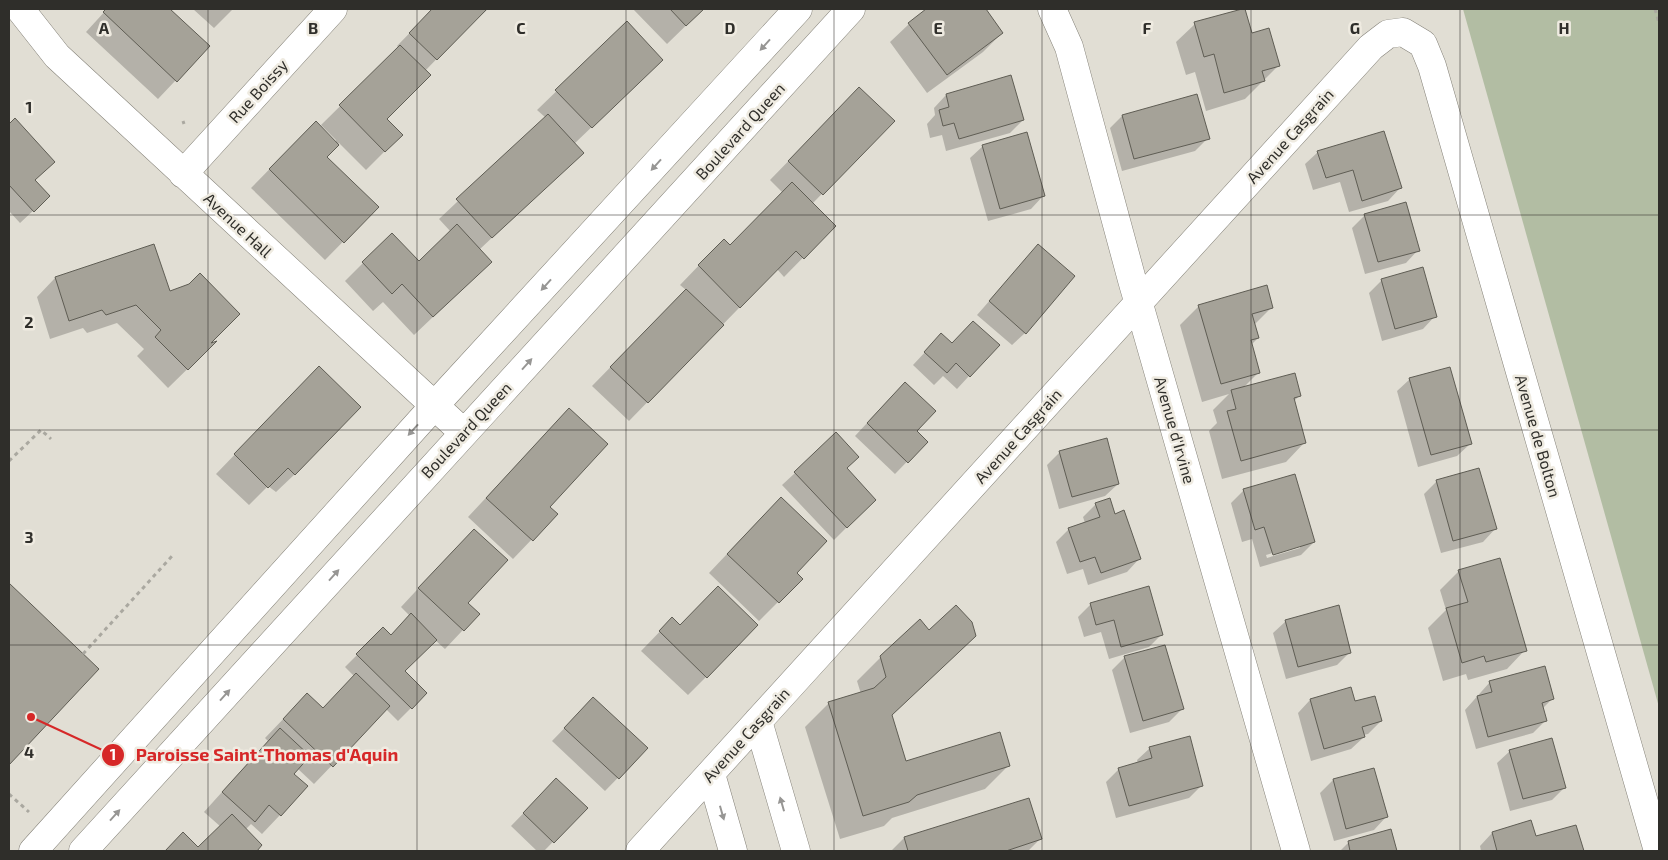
<svg xmlns="http://www.w3.org/2000/svg" width="1668" height="860" font-family="'Exo 2',sans-serif">
<rect width="100%" height="100%" fill="#e1ded4"/>
<path fill="#b2bda3" d="M1463,9H1659V707Z"/>
<path fill="#0003" fill-rule="evenodd" d="M107,9H168L208,46L158,99L86,32Z
M193,9H233L214,28Z
M433,9H488L478,18L477,17L425,71L385,119L401,135L366,170L339,143L326,157L377,207L325,260L251,188L297,141L335,142L336,140L321,125L399,48L397,46Z
M633,9H703L667,44Z
M929,9H945L946,10L949,9H984L1002,33L983,52L927,93L890,42L909,24Z
M627,23L643,78L574,144L563,171L479,250L472,280L414,335L383,302L373,311L345,281L363,263L419,262L451,232L439,219L546,118L537,110Z
M1195,24L1251,35L1278,66L1245,99L1206,111L1195,72L1186,75L1176,42Z
M946,95L1023,120L1010,133L946,151L942,135L930,138L927,124L935,115L934,108Z
M841,107L893,121L812,204L834,226L784,277L777,269L629,421L592,386L686,290L680,285L705,259L730,246L783,193L770,180Z
M1122,116L1208,138L1195,151L1122,171L1110,128Z
M15,120L34,180L35,209L20,223L9,211V125Z
M983,146L1043,196L1031,209L988,221L970,158Z
M1318,152L1400,188L1388,201L1349,212L1340,182L1313,190L1305,164Z
M1365,215L1418,250L1406,263L1365,274L1352,228Z
M153,246L169,292L207,346L213,344L168,388L137,356L144,349L117,323L87,333L83,328L50,339L37,297L55,278Z
M1026,259L1025,333L1012,345L977,315Z
M1382,280L1435,316L1423,329L1382,341L1369,293Z
M1199,306L1272,307L1254,325L1258,338L1251,345L1259,372L1243,388L1300,395L1293,402L1304,443L1286,462L1222,479L1209,431L1217,423L1213,410L1229,394L1202,402L1180,325Z
M941,335L969,376L957,389L943,376L934,385L913,365Z
M1410,379L1470,444L1457,456L1418,467L1397,391Z
M301,386L295,474L276,492L268,486L249,505L216,474Z
M892,396L915,432L926,442L895,474L855,436Z
M551,428L549,507L556,514L513,559L468,517Z
M1060,452L1118,484L1105,496L1059,509L1047,465Z
M845,469L862,512L834,540L782,485L795,473Z
M1437,481L1495,529L1483,542L1441,553L1424,494Z
M1244,490L1314,542L1301,555L1260,567L1252,539L1242,542L1231,503ZM1300,545V548L1267,558L1266,555Z
M1096,504L1115,515L1139,559L1127,572L1088,585L1083,569L1067,574L1056,542L1069,529L1085,523L1083,517Z
M762,517L795,573L801,579L759,621L709,573Z
M455,549L466,603L478,614L445,649L435,640L404,671L426,693L398,721L386,709L314,784L297,768L292,774L280,815L262,834L251,824L245,830L260,845L255,851H165L183,834L198,848L221,827L204,812L268,741L265,738L289,713L322,709L354,676L345,667L383,629L390,636L410,616L401,607Z
M1459,571L1525,650L1507,669L1468,680L1466,674L1443,681L1428,628L1446,610L1440,590Z
M9,585L97,669L9,763Z
M1091,604L1161,635L1149,647L1109,659L1101,632L1084,637L1078,617Z
M672,619L706,677L688,695L641,651Z
M1286,621L1350,652L1337,665L1286,679L1273,633Z
M881,657L951,659L891,716L905,762L1009,765L985,789L892,818L884,826L840,839L805,727L829,703L861,694L857,681Z
M1125,657L1182,709L1169,722L1130,733L1112,670Z
M1490,682L1552,699L1542,709L1546,720L1533,733L1476,749L1465,710Z
M1350,689L1355,703L1381,721L1368,734L1363,735L1364,737L1351,749L1311,761L1298,713L1310,700Z
M580,712L646,749L605,791L552,741Z
M1150,748L1202,785L1189,798L1116,818L1106,782L1119,769L1138,764L1137,760Z
M1510,751L1565,787L1552,800L1510,811L1497,763Z
M1373,769L1386,817L1374,830L1334,841L1320,793L1333,780Z
M544,792L586,808L544,851H537L511,826Z
M1028,800L1040,839L1028,851H891L904,838Z
M1575,826L1583,851H1481L1480,846L1492,833L1535,838Z
M1390,831L1396,851H1340L1348,843Z"/>
<path fill="#a5a298" stroke="#5f5d54" d="M106,9H170L210,46L177,82L103,12Z
M432,9H487L437,60L409,33Z
M670,9H704L686,26Z
M926,9H986L1003,33L947,75L908,23Z
M1242,9H1245L1252,33L1269,28L1280,66L1262,71L1265,81L1224,93L1214,54L1204,57L1194,22Z
M627,21L663,60L592,128L555,90Z
M400,45L431,75L387,119L403,135L385,152L339,105Z
M1011,75L1024,120L959,139L954,123L943,126L939,110L949,107L946,94Z
M859,87L895,121L823,195L788,161Z
M1197,94L1210,139L1134,159L1122,115Z
M548,114L584,153L492,238L456,199Z
M15,118L55,162L35,180L50,196L34,212L9,185V124Z
M316,121L339,145L327,157L379,207L344,243L269,169Z
M1384,131L1402,188L1362,201L1353,170L1326,178L1317,151Z
M1027,132L1045,196L1000,209L982,145Z
M792,182L836,226L804,259L796,251L740,308L698,265L724,239L730,245Z
M1406,202L1420,251L1378,262L1364,214Z
M457,224L492,262L433,317L402,284L392,294L362,262L392,233L419,261Z
M154,244L170,291L189,284L200,273L240,314L211,343L217,341L188,370L155,337L161,330L136,305L106,315L102,310L69,321L55,277Z
M1038,244L1075,276L1026,334L989,301Z
M1423,267L1437,317L1395,329L1381,279Z
M1267,285L1273,308L1252,314L1259,338L1251,340L1260,373L1221,384L1198,305Z
M686,289L724,325L648,403L610,367Z
M973,321L1000,345L970,377L956,363L947,373L924,352L941,333L952,343Z
M319,366L361,407L295,475L288,468L268,488L234,454Z
M1450,367L1472,444L1431,455L1409,378Z
M1295,373L1301,396L1294,398L1306,443L1241,461L1227,411L1236,409L1231,390Z
M905,382L936,411L917,431L928,442L908,463L867,423Z
M569,408L608,444L550,507L558,514L533,541L486,498Z
M836,432L859,457L847,468L876,500L847,528L794,472Z
M1107,438L1119,484L1072,497L1059,451Z
M1479,468L1497,529L1453,541L1436,480Z
M1295,474L1315,542L1273,555L1264,527L1255,530L1243,489Z
M781,497L827,541L797,573L803,579L779,603L727,554Z
M1110,498L1115,514L1124,510L1141,559L1101,573L1095,557L1080,562L1068,528L1100,517L1095,503Z
M474,529L508,560L468,603L480,614L464,631L418,588Z
M1500,558L1527,651L1486,662L1484,656L1462,663L1446,608L1468,602L1458,570Z
M9,583L99,669L9,765Z
M718,586L758,625L707,678L659,631L672,617L680,625Z
M1149,586L1163,635L1121,647L1114,620L1096,625L1090,603Z
M956,605L972,622L976,636L892,715L906,761L1000,732L1010,766L917,795L909,802L863,816L828,702L874,688L886,677L880,656L920,619L929,630Z
M1339,605L1351,653L1298,667L1285,620Z
M411,613L437,640L405,671L427,693L412,709L356,654L383,627L391,635Z
M1165,645L1184,709L1143,721L1124,656Z
M1545,666L1554,699L1542,703L1547,721L1488,737L1477,696L1492,692L1489,681Z
M356,673L390,706L333,767L283,719L307,693L323,708Z
M1351,687L1355,701L1375,696L1382,721L1362,727L1365,737L1324,749L1310,699Z
M593,697L648,748L619,779L564,728Z
M280,728L310,756L294,774L308,786L281,816L269,805L255,822L222,792Z
M1190,736L1203,786L1129,806L1118,768L1152,758L1149,747Z
M1552,738L1566,788L1523,799L1509,750Z
M1374,768L1388,817L1346,829L1333,779Z
M556,778L588,808L554,843L523,813Z
M1029,798L1042,839L1006,851H908L904,837Z
M232,814L262,845L257,851H165L183,832L198,847Z
M1531,820L1536,836L1576,825L1584,851H1497L1492,832Z
M1391,829L1397,851H1350L1348,841Z"/>
<g fill="none" stroke-linecap="round" stroke-linejoin="round">
<g stroke="#858279" stroke-width="29">
<path id="minor" d="M20,9L57,56L464,433
M1052,9L1069,47L1132,280L1296,851
M183,174L333,9
M758,721L796,851
M711,774L733,851
M33,851L434,406L798,9
M83,851L851,9
M640,851L1371,47L1388,34L1403,32L1423,44L1432,66L1658,851"/>
</g>
<path stroke="#aaa8a0" stroke-width="3" stroke-dasharray="4 4" stroke-linecap="butt" d="M1655,9L1659,23
M183,121L184,124
M9,461L41,430L51,439
M83,654L173,555
M9,794L29,812"/>
<use href="#minor" stroke="#fff" stroke-width="28"/>
</g>
<defs><path id="oneway-solid" d="M-6-.8H1V-3.2L6.5 0L1 3.2V.8H-6Z" transform="scale(1.25)"/></defs>
<g fill="#979694">
<use href="#oneway-solid" transform="translate(765 45) rotate(132)"/>
<use href="#oneway-solid" transform="translate(656 165) rotate(132)"/>
<use href="#oneway-solid" transform="translate(546 285) rotate(132)"/>
<use href="#oneway-solid" transform="translate(527 364) rotate(-48)"/>
<use href="#oneway-solid" transform="translate(413 430) rotate(132)"/>
<use href="#oneway-solid" transform="translate(334 575) rotate(-48)"/>
<use href="#oneway-solid" transform="translate(225 695) rotate(-48)"/>
<use href="#oneway-solid" transform="translate(782 804) rotate(-106)"/>
<use href="#oneway-solid" transform="translate(722 813) rotate(74)"/>
<use href="#oneway-solid" transform="translate(115 815) rotate(-48)"/>
</g>
<path fill="none" stroke="#2f2e2a" stroke-width="1" stroke-opacity="0.55" d="M208,9V851M417,9V851M626,9V851M834,9V851M1042,9V851M1251,9V851M1460,9V851M9,215H1659M9,430H1659M9,645H1659"/>
<g text-anchor="middle" stroke-width="5" stroke-linejoin="round" paint-order="stroke">
<g font-size="16" fill="#2f2e2a" stroke="#efebe1">
<text transform="translate(258 91) rotate(-48)" y="6">Rue Boissy</text>
<text transform="translate(740 131) rotate(-48)" y="6">Boulevard Queen</text>
<text transform="translate(1290 136) rotate(-48)" y="6">Avenue Casgrain</text>
<text transform="translate(238 225) rotate(43)" y="6">Avenue Hall</text>
<text transform="translate(466 430) rotate(-47)" y="6">Boulevard Queen</text>
<text transform="translate(1175 430) rotate(74)" y="6">Avenue d'Irvine</text>
<text transform="translate(1018 436) rotate(-48)" y="6">Avenue Casgrain</text>
<text transform="translate(1538 436) rotate(74)" y="6">Avenue de Bolton</text>
<text transform="translate(746 735) rotate(-48)" y="6">Avenue Casgrain</text>
</g>
</g>
<g font-size="16" text-anchor="middle" font-weight="bold" fill="#2f2e2a" stroke="#efebe1" stroke-width="5" stroke-linejoin="round" paint-order="stroke">
<text x="104" y="34">A</text>
<text x="313" y="34">B</text>
<text x="521" y="34">C</text>
<text x="730" y="34">D</text>
<text x="938" y="34">E</text>
<text x="1147" y="34">F</text>
<text x="1355" y="34">G</text>
<text x="1564" y="34">H</text>
<text x="29" y="113">1</text>
<text x="29" y="328">2</text>
<text x="29" y="543">3</text>
<text x="29" y="758">4</text>
</g>
<path fill="none" stroke="#d62828" stroke-width="2" d="M31 717L113 755"/>
<g fill="#d62828" stroke="#efebe1" stroke-width="2">
<circle cx="31" cy="717" r="5"/>
<circle cx="113" cy="755" r="12"/>
</g>
<g font-size="15" text-anchor="middle" font-weight="bold" fill="#fff">
<text x="113" y="760">1</text>
</g>
<g font-size="18" text-anchor="middle" font-weight="bold" fill="#d62828" stroke="#efebe1" stroke-width="5" stroke-linejoin="round" paint-order="stroke">
<text x="267" y="761">Paroisse Saint-Thomas d'Aquin</text>
</g>
<rect width="1668" height="860" fill="none" stroke="#2f2e2a" stroke-width="20"/>
</svg>
